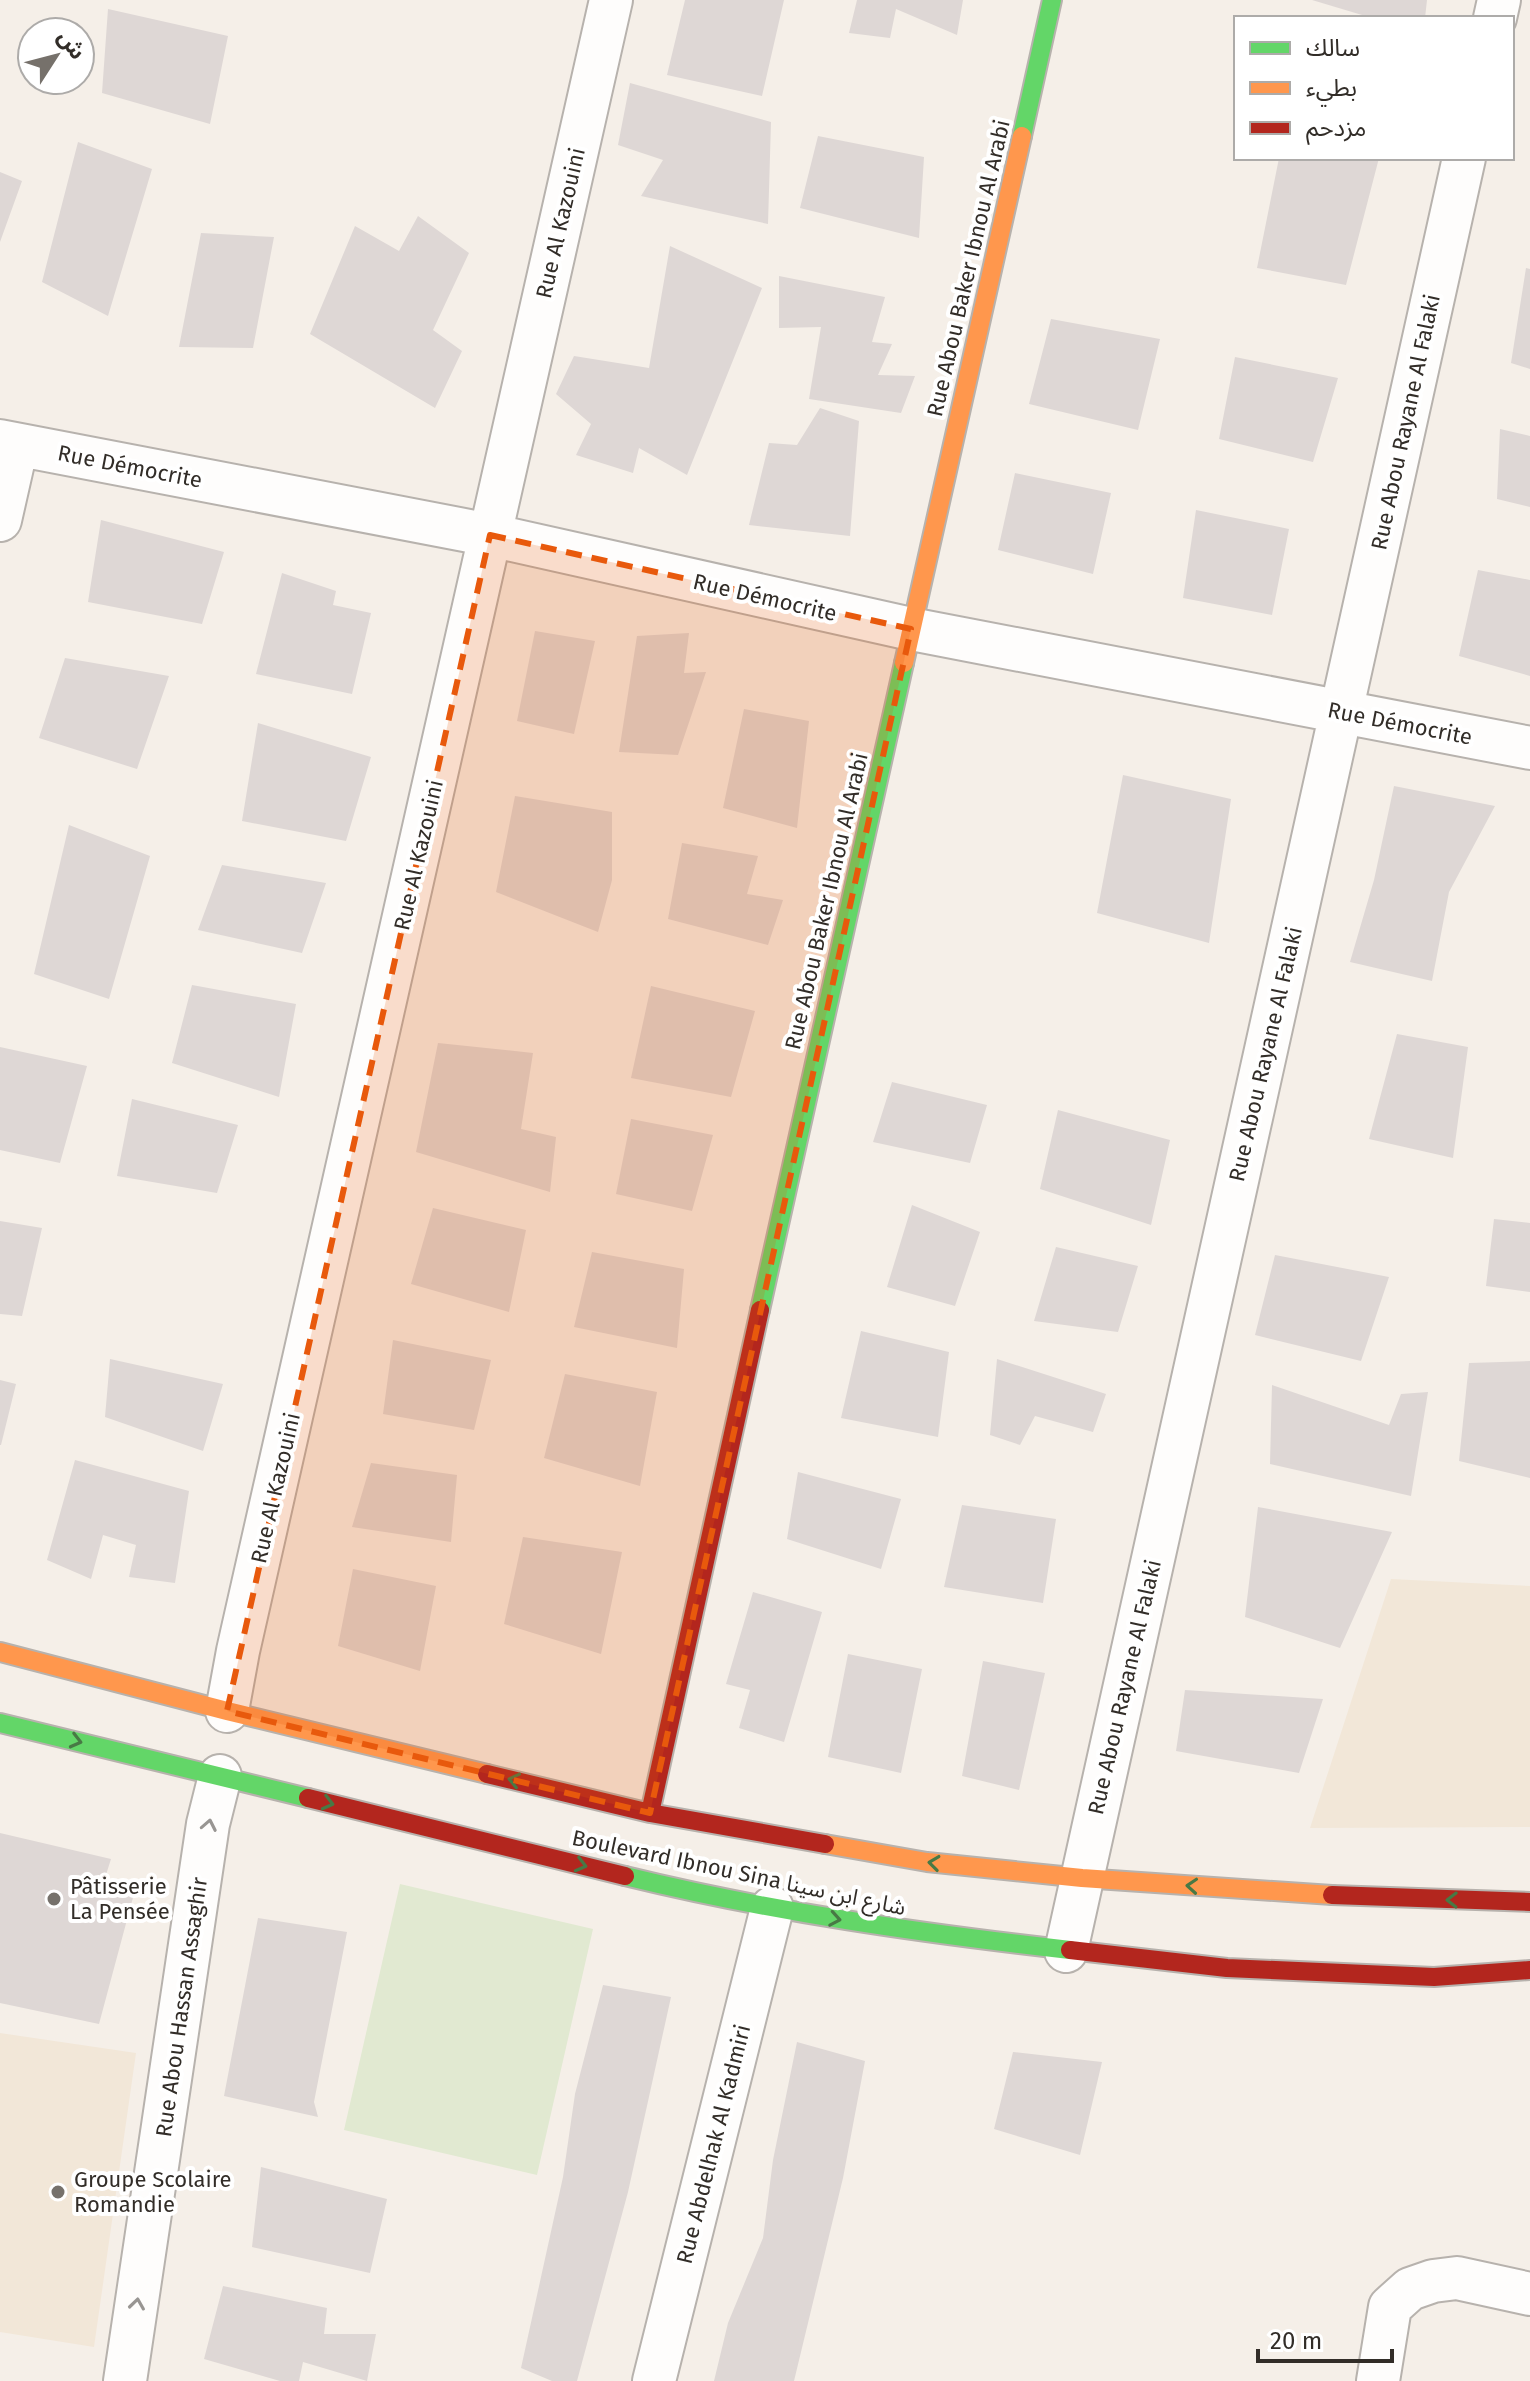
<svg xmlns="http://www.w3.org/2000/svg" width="1530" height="2381" font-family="'Fira Sans','Noto Sans Arabic',sans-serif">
<rect width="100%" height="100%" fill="#f5efe8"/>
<path fill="#f2e7d8" d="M1391,1579L1530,1586V1827L1310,1828Z
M0,2033L136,2053L94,2347L0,2332Z"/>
<path fill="#e1e9d1" d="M400,1884L593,1929L537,2175L344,2130Z"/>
<path fill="#ded7d5" d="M685,0H784L762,96L667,75Z
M857,0H963L957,35L896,9L890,38L849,33Z
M1312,0H1427L1425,18H1372Z
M108,9L228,36L210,124L102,93Z
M630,83L771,122L768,224L641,196L663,160L618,145Z
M818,136L924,157L919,238L800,208Z
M78,142L152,169L108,316L42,282Z
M1279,158H1379L1346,285L1257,268Z
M0,172L22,181L0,242Z
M418,216L469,253L433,330L462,351L435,408L310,334L355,226L399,251Z
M201,233L274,237L253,348L179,347Z
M670,246L762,288L687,475L639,448L633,473L576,455L591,424L556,394L574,356L649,368Z
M1526,268L1530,269V369L1511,363Z
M779,276L885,297L872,342L892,344L878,375L915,376L901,413L809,399L821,327L779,328Z
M1051,319L1160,339L1138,430L1029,404Z
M1235,357L1338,378L1313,462L1219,439Z
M820,408L859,421L850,536L749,525L769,443L797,445Z
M1500,429L1530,436V507L1497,499Z
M1015,473L1111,493L1093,574L998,550Z
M1196,510L1289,529L1272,615L1183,598Z
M101,520L224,552L202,624L88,602Z
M1478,570L1530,580V676L1459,656Z
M282,573L336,591L333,605L371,613L352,694L256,674Z
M535,631L595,641L574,734L517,721Z
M689,633L684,673L706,672L678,755L619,752L637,636Z
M65,658L169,676L137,769L39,738Z
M744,709L809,721L797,828L723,808Z
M258,723L371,757L346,841L242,821Z
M1123,775L1231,799L1209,943L1097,913Z
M1394,786L1495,806L1449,892L1432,981L1350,962L1374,880Z
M515,796L612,812V880L598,932L496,892Z
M69,825L150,856L109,999L34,974Z
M682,843L758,856L747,894L783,900L768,945L668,919Z
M222,865L326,883L302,953L198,930Z
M192,985L296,1004L279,1097L172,1063Z
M651,986L755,1011L731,1097L631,1078Z
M1397,1034L1468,1047L1453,1158L1369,1139Z
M438,1043L533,1053L521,1129L556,1137L550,1192L416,1152Z
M0,1047L87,1066L60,1163L0,1150Z
M892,1082L987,1105L970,1163L873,1142Z
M132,1099L238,1125L217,1193L117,1176Z
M1058,1110L1170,1140L1151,1225L1040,1189Z
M631,1119L713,1135L692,1211L616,1194Z
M912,1205L980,1232L955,1306L887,1287Z
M433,1208L526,1230L509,1312L411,1284Z
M1494,1219L1530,1223V1292L1486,1286Z
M0,1221L42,1228L22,1316L0,1314Z
M1056,1247L1138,1266L1118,1332L1034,1321Z
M592,1252L684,1269L677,1348L574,1327Z
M1275,1255L1389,1277L1361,1361L1255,1335Z
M861,1331L949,1352L938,1437L841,1418Z
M393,1340L491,1360L474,1430L383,1414Z
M110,1359L223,1384L203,1451L105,1417Z
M997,1359L1106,1394L1093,1432L1035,1416L1020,1445L990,1435Z
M1530,1361V1478L1459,1461L1469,1363Z
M565,1374L657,1392L640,1486L544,1458Z
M0,1380L16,1384L1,1445H0Z
M1272,1385L1389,1425L1401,1394L1428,1392L1411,1496L1270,1464Z
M75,1460L189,1491L175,1583L129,1577L136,1545L103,1535L91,1579L47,1560Z
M371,1463L457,1475L451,1542L352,1527Z
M798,1472L901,1499L881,1569L787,1539Z
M962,1505L1056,1519L1043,1603L944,1587Z
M1258,1507L1392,1532L1340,1648L1245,1617Z
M523,1537L622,1552L601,1654L504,1624Z
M353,1569L436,1586L420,1671L338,1646Z
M753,1592L822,1612L784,1742L739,1728L750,1690L726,1684Z
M848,1654L922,1669L901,1773L828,1757Z
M983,1661L1045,1673L1019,1790L962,1776Z
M1185,1690L1323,1699L1299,1773L1176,1751Z
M0,1833L111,1859L104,1881L135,1890L99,2024L0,2003Z
M258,1918L347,1932L314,2102L318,2117L224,2096Z
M603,1985L671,1997L628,2192L577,2381H552L521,2368L563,2177L575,2094Z
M797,2042L865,2061L843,2178L794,2381H714L728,2323L763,2238L773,2160Z
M1013,2052L1102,2062L1080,2155L994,2129Z
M261,2167L387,2199L370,2273L252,2247Z
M223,2286L327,2308L324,2334H376L367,2381L303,2362L299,2381H280L204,2359Z"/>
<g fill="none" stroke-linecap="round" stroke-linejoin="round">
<g stroke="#b7b2ad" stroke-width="46">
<path id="street" d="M1495,18L1499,0
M0,441L490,535L911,629L1530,748
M0,520L17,445
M227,1711L238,1651L611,0
M1066,1951L1464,158
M125,2381L208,1824L220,1776
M654,2381L772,1908
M1378,2381L1390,2307L1410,2289L1433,2281L1457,2278L1530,2294"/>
</g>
<g stroke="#b7b2ad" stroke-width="22">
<path id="fast" d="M1022,136L1052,0
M760,1310L904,663
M0,1723L308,1798
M625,1876C772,1912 920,1933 1070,1950"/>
</g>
<g stroke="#b7b2ad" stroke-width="22">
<path id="slow" d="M904,663L1022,136
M0,1652L227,1711L487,1774
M825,1844L927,1862L1082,1878L1332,1895"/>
</g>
<g stroke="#b7b2ad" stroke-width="22">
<path id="jam" d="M487,1774L650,1813L825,1844
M308,1798L625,1876
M650,1813L760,1310
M1332,1895L1530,1902
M1070,1950L1227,1968L1434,1977L1530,1970"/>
</g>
<use href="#street" stroke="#fefdfc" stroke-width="42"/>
<use href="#fast" stroke="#63d668" stroke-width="18"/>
<use href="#slow" stroke="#ff974d" stroke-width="18"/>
<use href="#jam" stroke="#b3261e" stroke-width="18"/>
</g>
<defs><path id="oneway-chevron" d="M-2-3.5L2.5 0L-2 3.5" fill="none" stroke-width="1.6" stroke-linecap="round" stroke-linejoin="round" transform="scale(2)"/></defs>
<g stroke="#487945">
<use href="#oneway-chevron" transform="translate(76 1741) rotate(14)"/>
<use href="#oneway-chevron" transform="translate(514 1780) rotate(-167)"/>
<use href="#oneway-chevron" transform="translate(328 1803) rotate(14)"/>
<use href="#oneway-chevron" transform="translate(934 1863) rotate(-173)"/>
<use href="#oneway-chevron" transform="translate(581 1865) rotate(14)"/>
<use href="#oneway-chevron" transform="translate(1192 1886) rotate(-176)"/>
<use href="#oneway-chevron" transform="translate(1452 1900) rotate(-179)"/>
<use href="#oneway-chevron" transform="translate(835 1919) rotate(10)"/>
</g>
<g stroke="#989592">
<use href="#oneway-chevron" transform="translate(209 1825) rotate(-79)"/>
<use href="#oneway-chevron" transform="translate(137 2304) rotate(-82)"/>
</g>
<path fill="#e8590c" fill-opacity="0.2" stroke="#e8590c" stroke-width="6" stroke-dasharray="16 10" stroke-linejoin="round" d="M490,535L911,629L650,1813L227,1711Z"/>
<g fill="#76716b" stroke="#fff" stroke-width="3">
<circle cx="54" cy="1899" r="8"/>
<circle cx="58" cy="2192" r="8"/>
</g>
<g text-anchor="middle" stroke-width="8" stroke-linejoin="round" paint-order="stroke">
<g font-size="22" fill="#322d28" stroke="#fff">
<text transform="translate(560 223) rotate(-77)" y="8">Rue Al Kazouini</text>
<text transform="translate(968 268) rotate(-77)" y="8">Rue Abou Baker Ibnou Al Arabi</text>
<text transform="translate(1405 422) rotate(-78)" y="8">Rue Abou Rayane Al Falaki</text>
<text transform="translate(130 466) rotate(11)" y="8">Rue Démocrite</text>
<text transform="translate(765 597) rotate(13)" y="8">Rue Démocrite</text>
<text transform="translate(1400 723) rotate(11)" y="8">Rue Démocrite</text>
<text transform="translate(418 855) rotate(-77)" y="8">Rue Al Kazouini</text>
<text transform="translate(826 901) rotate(-77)" y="8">Rue Abou Baker Ibnou Al Arabi</text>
<text transform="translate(1265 1054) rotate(-77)" y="8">Rue Abou Rayane Al Falaki</text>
<text transform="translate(275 1488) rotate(-77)" y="8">Rue Al Kazouini</text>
<text transform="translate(1124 1687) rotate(-77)" y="8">Rue Abou Rayane Al Falaki</text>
<text transform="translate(739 1872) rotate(12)" y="8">Boulevard Ibnou Sina شارع ابن سينا</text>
<text transform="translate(181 2007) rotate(-82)" y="8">Rue Abou Hassan Assaghir</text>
<text transform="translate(713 2144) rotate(-76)" y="8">Rue Abdelhak Al Kadmiri</text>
</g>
<g font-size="22" fill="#322d28" stroke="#fff" text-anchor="start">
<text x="70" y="1894">Pâtisserie<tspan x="70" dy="25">La Pensée</tspan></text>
<text x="74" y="2187">Groupe Scolaire<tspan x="74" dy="25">Romandie</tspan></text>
</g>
</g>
<rect x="1234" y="16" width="280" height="144" fill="#ffffff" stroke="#adaba9" stroke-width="2"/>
<rect x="1250" y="42" width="40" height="12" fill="#63d668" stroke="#adaba9" stroke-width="2"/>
<text x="1306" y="56" font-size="24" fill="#322d28">سالك</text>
<rect x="1250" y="82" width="40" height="12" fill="#ff974d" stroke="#adaba9" stroke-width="2"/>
<text x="1306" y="96" font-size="24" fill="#322d28">بطيء</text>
<rect x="1250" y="122" width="40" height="12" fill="#b3261e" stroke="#adaba9" stroke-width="2"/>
<text x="1306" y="136" font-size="24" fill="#322d28">مزدحم</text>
<g transform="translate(56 56) rotate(54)"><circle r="38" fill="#ffffff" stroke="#adaba9" stroke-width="2"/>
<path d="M0-6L14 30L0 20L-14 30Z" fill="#76716b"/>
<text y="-12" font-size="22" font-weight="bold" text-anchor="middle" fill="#322d28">ش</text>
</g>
<path d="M1258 2349v12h134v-12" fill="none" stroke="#322d28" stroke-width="4"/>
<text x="1270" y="2349" font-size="24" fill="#322d28" stroke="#ffffff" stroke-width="6" paint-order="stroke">20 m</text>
</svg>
